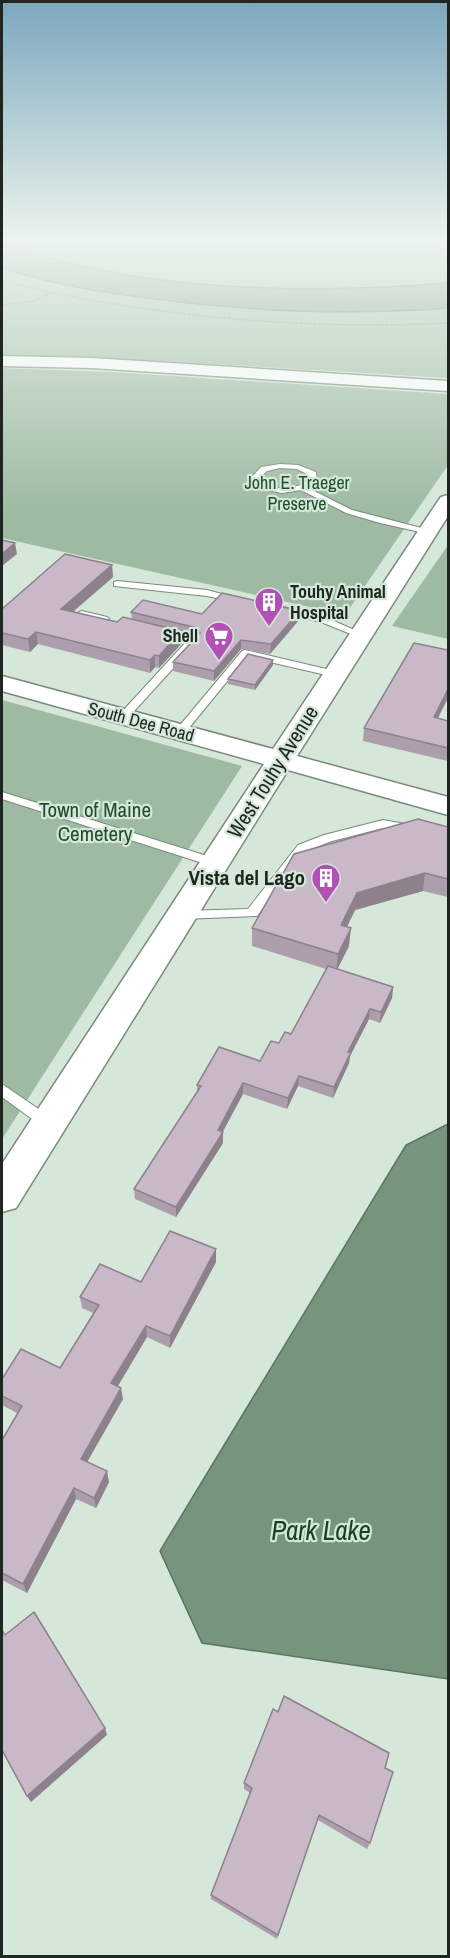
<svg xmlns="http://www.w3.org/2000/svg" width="450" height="1958" font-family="'Archivo Narrow',sans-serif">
<rect width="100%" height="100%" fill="#d4e7d8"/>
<path fill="#9ebaa3" d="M2,239H448V378L163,361L2,355Z
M2,368L111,372L448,394V465L345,615L2,538Z
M448,545V639L392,626Z
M2,700L242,766L2,1139Z"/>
<path fill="#77947d" stroke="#5d7361" stroke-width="1.5" d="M2,241C128,293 314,294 448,283V308C359,315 269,312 180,302C120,295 59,287 2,268Z
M448,1124V1679L202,1643L160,1551L406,1145Z"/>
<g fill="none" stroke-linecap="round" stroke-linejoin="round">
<g stroke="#798a7c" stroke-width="2">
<path id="service" d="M280,464L298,465L316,472L317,482L308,488L352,510L433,531L429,534L380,523L346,513L301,490L282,493L263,489L252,477L261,467ZM280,468L297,469L309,475V481C295,489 270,494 260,477L267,471Z
M117,581L207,590L240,599L235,602L207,596L114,586V582Z
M283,607L327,618L366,635L358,637L321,622L280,612V608Z
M82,611L107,617L109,619L104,622L79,616V612Z
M164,631L198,641L127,719H119V715L186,642L161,636L159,634Z
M245,650L339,672L340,674L335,677L247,657L184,734H176V730L242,651Z
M2,792L220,860L222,863L216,867L212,866L2,799Z
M383,820L411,825L417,829L411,833L383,828L332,841L306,851L257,916L183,919L177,915L183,911L248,909L298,845L324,835Z
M2,1084L53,1119L56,1123L53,1127L48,1129L43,1127L2,1097Z"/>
</g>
<g stroke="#798a7c" stroke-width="3">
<path id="secondary" d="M2,356L92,358L448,381V391L92,368L2,366Z
M448,495V516L297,756L448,797V815L288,770L16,1208L2,1212V1164L264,764L2,691V676L273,749L438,501L441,497Z"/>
</g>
<path stroke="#7f8d83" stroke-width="1.5" stroke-dasharray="3 1.5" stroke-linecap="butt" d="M2,280C48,294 94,301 141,308C243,323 345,328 448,323
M2,305L33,301L50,294"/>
<use href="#service" fill="#fff" fill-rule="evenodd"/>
<use href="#secondary" fill="#fff" fill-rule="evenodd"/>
</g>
<path fill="#ad9eac" d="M112,565L113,577L73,612L117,622L132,619L131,612L202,614L300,611L299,620L270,654L241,649L214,681L173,671V662L196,637L181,633L182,643L159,668L155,667L150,673L38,644L30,652L2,645V609Z
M273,665L255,690L228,684V679Z
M438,718L448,721V761L363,741L364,728Z
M448,827V897L423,891L355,910L347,927L349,946L337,969L393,987L392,998L380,1023L369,1019L350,1056L349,1063L333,1098L298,1086L287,1109L243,1094L222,1132L223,1143L176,1217L135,1199L134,1189L197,1092V1085L260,1061L291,1034L326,969L252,946V928Z
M216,1249V1262L170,1348L147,1337L118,1386L123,1399L87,1462L109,1482L96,1508L76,1499L27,1593L2,1580V1440L17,1413L2,1405V1379L60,1368L93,1313L82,1308L80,1297L141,1282Z
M385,1768L370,1843L367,1849L318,1820L277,1939L211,1899V1895L250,1793L244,1789V1783Z"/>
<path fill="#8d818c" d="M15,543L17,554L2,566V554Z
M112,565L113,577L62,621L61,609Z
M300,611L299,620L270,654L271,644Z
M181,631L182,643L159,668V656Z
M36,632L38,644L30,652L28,639Z
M241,640V649L214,681V671Z
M155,655V667L150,673V660Z
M273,660V665L255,690V685Z
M448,689V698L432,730L434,717Z
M425,873L423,891L355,910L339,943L341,925L357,893Z
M351,928L349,946L336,972L338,954Z
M393,987L392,998L380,1023L381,1012Z
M370,1009L369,1019L350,1056L349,1063L333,1098L334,1087L348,1052Z
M299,1076L298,1086L287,1109L288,1098Z
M243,1083V1094L220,1137L223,1132V1143L176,1217V1207Z
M216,1249V1262L170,1348V1336Z
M146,1326L147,1337L113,1394L111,1383Z
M121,1388L123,1399L83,1469L81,1459Z
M107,1471L109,1482L96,1508L94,1498Z
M74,1488L76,1499L27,1593L23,1584Z
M105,1728L107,1735L31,1802L27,1796Z"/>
<path fill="#c9b8c8" stroke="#8d818c" stroke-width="1.5" d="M2,540L15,543L2,554Z
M65,554L112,565L61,609L117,622L123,617L181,631L159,656L155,655L150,660L36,632L28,639L2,633V609Z
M222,593L300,611L271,644L241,640L214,671L173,662L200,633L197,628L131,612L143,600L202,614Z
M414,643L448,650V689L434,717L448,721V748L364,728Z
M248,654L273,660L255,685L228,679Z
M418,819L448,827V879L425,873L357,893L341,925L351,928L338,954L252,928L294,854Z
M328,966L393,987L381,1012L370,1009L348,1052H351L334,1087L299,1076L288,1098L243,1083L218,1130L223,1132L176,1207L134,1189L201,1086L197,1085L219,1047L260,1061L271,1041L279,1043L285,1032L291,1034Z
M170,1231L216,1249L170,1336L146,1326L111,1383L121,1388L81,1459L107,1471L94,1498L74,1488L23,1584L2,1573V1440L22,1406L2,1396V1379L21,1349L60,1368L99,1305L80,1297L100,1264L141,1282Z
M34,1612L105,1728L27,1796L2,1750V1630L5,1635Z
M284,1696L389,1753L385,1768L393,1772L370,1843L319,1815L278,1935L211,1895L252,1788L244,1783L273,1709L278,1712Z"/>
<linearGradient id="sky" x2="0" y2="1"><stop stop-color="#7ba7bd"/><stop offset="0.47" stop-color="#ecf4ed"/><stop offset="1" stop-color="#ecf4ed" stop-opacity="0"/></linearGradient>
<rect width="450" height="513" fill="url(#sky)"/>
<defs>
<g id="building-pin" transform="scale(1.5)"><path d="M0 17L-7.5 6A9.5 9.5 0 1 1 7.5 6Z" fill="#b350b6" stroke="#d4e7d8"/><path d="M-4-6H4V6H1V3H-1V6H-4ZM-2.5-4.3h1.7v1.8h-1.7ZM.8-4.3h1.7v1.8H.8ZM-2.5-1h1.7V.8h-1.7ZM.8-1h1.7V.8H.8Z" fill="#fff"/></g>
<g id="supermarket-pin" transform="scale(1.5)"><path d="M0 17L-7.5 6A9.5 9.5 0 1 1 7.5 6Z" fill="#b350b6" stroke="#d4e7d8"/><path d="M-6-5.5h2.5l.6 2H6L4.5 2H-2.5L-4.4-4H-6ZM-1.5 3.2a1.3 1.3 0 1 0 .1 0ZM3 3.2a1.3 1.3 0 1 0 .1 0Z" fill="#fff"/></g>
</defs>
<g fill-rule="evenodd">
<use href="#building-pin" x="269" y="602"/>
<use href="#supermarket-pin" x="219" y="636"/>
<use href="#building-pin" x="326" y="878"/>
</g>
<g text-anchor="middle" stroke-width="4.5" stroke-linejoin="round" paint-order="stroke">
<g font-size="18" fill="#1f4e2c" stroke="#d4e7d8">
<text x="297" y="489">John E. Traeger<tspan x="297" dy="21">Preserve</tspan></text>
</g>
<g font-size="18" font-weight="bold" fill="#1f2621" stroke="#d4e7d8" text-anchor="start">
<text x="290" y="598">Touhy Animal<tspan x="290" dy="21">Hospital</tspan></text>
<text x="198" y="642" text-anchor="end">Shell</text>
</g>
<g font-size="18" fill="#1f2621" stroke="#d4e7d8">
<text transform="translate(141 722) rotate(15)" y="6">South Dee Road</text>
</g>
<g font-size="21" fill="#1f2621" stroke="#d4e7d8">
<text transform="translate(273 772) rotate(-58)" y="7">West Touhy Avenue</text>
</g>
<g font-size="21" fill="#1f4e2c" stroke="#d4e7d8">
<text x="95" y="817">Town of Maine<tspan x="95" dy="24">Cemetery</tspan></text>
</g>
<g font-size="21" font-weight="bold" fill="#1f2621" stroke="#d4e7d8" text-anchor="end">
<text x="305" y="885">Vista del Lago</text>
</g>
<g font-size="27" font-style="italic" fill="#144423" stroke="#d4e7d8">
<text x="321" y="1540">Park Lake</text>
</g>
</g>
<rect width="450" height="1958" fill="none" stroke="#1f2621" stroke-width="6"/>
</svg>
